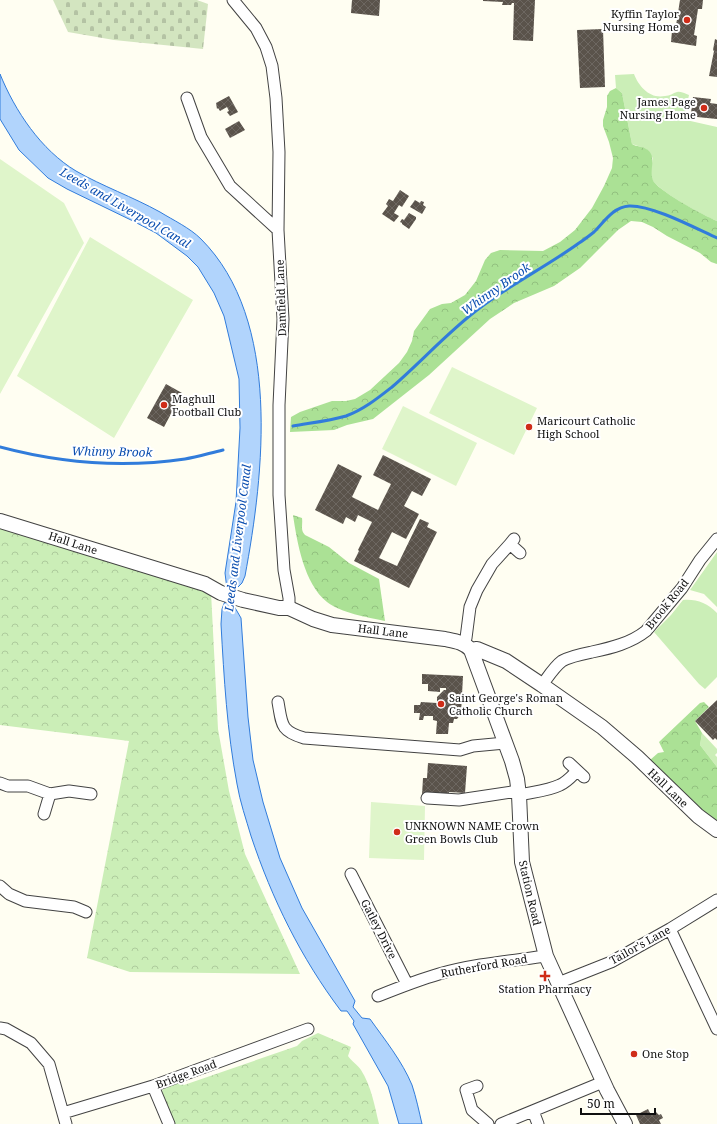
<svg xmlns="http://www.w3.org/2000/svg" width="717" height="1124" font-family="'Noto Serif',serif">
<defs>
<pattern id="forest-crowns" width="20" height="18" patternUnits="userSpaceOnUse"><rect width="20" height="18" fill="#abe195"/><path d="M2 6a3 3 0 1 1 6 0M12 15a3 3 0 1 1 6 0" fill="none" stroke="#92c07f"/></pattern>
<pattern id="cemetery-stones" width="16" height="16" patternUnits="userSpaceOnUse"><rect width="16" height="16" fill="#d3e5c0"/><path d="M2 7V4a2 2 0 0 1 4 0v3zM10 15v-3a2 2 0 0 1 4 0v3z" fill="#b4c3a4"/></pattern>
<pattern id="park-crowns" width="20" height="18" patternUnits="userSpaceOnUse"><rect width="20" height="18" fill="#cbeeb7"/><path d="M2 6a3 3 0 1 1 6 0M12 15a3 3 0 1 1 6 0" fill="none" stroke="#adcb9c"/></pattern>
<pattern id="building-cross-hatch" width="8" height="8" patternUnits="userSpaceOnUse"><rect width="8" height="8" fill="#5a534b"/><path d="M0 0l8 8M0 8l8-8" fill="none" stroke="#6d6761"/></pattern>
</defs>
<rect width="100%" height="100%" fill="#fffef2"/>
<path fill="#cbeeb7" d="M634,74C639,87 650,99 665,96C670,96 673,93 677,92C682,91 685,94 689,95L684,118L686,120L717,127V221C704,216 654,189 651,177C650,171 652,164 653,158L641,147L632,144L622,93L616,88L615,75Z
M717,552V607L704,594L690,590Z
M683,600C697,599 707,603 717,613V677L705,689L699,684L654,632L671,615Z
M702,733L717,749V753L715,755L717,757V767L700,745Z"/>
<path fill="url(#forest-crowns)" d="M616,88L622,93L632,144C637,147 642,146 646,149C659,156 647,172 654,182C664,194 703,215 717,221V264L711,262L700,253L667,236L653,227L642,222L631,221L618,230L580,268L554,286L514,303L490,319L429,375L373,419L347,425L334,430L290,432L291,417L300,412L332,401H346L355,399L370,390L399,363L407,352L412,341L414,331L430,309L442,304L451,303L465,295L476,281L485,260L491,253L500,250L543,251L560,242L575,230L592,208L604,186L612,168L613,158L609,142L603,126V120L607,107V96L610,91Z
M293,515L302,518C303,525 300,530 305,535L329,547L349,563L379,579L385,621C367,617 341,613 327,602C304,584 297,542 293,515Z
M704,702L709,707L695,721L702,733L700,745L717,767V822L702,811L650,760L658,753L664,752L659,742L700,703Z"/>
<path fill="url(#cemetery-stones)" d="M53,0H197L208,4L203,49L114,40L68,32Z"/>
<path fill="url(#park-crowns)" d="M0,526L211,592L218,729L229,791L245,854L300,974L130,972L87,958L129,741L0,725Z
M318,1033L351,1047L348,1056C351,1061 358,1065 361,1070C371,1085 375,1107 379,1124H172L162,1091L166,1085L177,1081L184,1085L297,1046L302,1041Z"/>
<path fill="#dff5ca" d="M0,159L64,203L84,243L0,394Z
M90,237L193,300L114,438L17,376Z
M452,367L537,408L514,455L429,413Z
M403,406L477,443L456,486L382,449Z
M371,802L425,806L424,860L369,858Z"/>
<path fill="#b1d4fc" stroke="#317cdb" d="M0,74C15,111 41,150 76,171C102,186 133,197 160,212C173,220 190,228 201,239C282,320 264,474 245,576L242,583L236,589L234,606L241,618L248,717L253,760L263,802L280,858L302,908L355,1001L353,1007L362,1018L370,1019C385,1040 402,1061 412,1085C416,1097 419,1111 422,1124H399L388,1086L353,1024L354,1021L347,1011H341C301,958 272,899 251,836C246,819 240,802 237,784C227,731 224,678 221,624L222,609L225,601L227,589L225,573L236,502L240,428L239,379L224,316L214,293L198,267L187,256L156,233L133,221L67,189L48,178L19,150L0,119Z"/>
<g fill="none" stroke-linecap="round" stroke-linejoin="round">
<path stroke="#317cdb" stroke-width="3" d="M293,426C310,423 329,421 346,416C363,410 378,398 392,387C421,362 447,333 477,310C509,285 546,267 579,243C584,240 589,236 594,232C604,222 613,207 629,206C652,205 695,228 717,238
M0,447C60,463 123,468 185,459C197,457 210,453 223,450"/>
</g>
<path fill="url(#building-cross-hatch)" d="M352,0H380L379,16L351,13Z
M483,0H535L533,41L513,40L514,3H512L511,5H502L503,2L483,1Z
M680,0H703L702,9H698L694,35L697,36L696,46L671,42L672,31L675,32Z
M603,29L605,87L580,88L577,30Z
M715,39L717,40V77L709,76L714,51L713,50Z
M229,96L238,112L230,116L227,112L229,111L227,107L220,111L218,108L217,109L216,103Z
M693,97L711,99L710,103L717,104V119L697,117V114L691,113Z
M239,121L245,130L230,138L225,129Z
M400,190L409,196L402,207L399,205L394,213L399,216L394,222L382,214L388,206L386,204L389,199L393,201Z
M415,200L420,203L421,201L424,202L423,205L426,207L422,214L410,207Z
M409,213L416,217V219L409,229L402,224V223L400,222L402,219L404,220Z
M166,384L182,393L164,427L147,418Z
M383,455L431,479L422,496L412,491L404,506L419,514L406,539L392,532L379,558L397,566L420,519L429,523L427,527L437,532L409,588L354,561L359,551L358,550L372,522L358,515L355,522L346,517L343,524L315,510L338,464L362,476L352,497L378,510L391,484L373,475Z
M422,674L463,676L461,714L457,719H454L453,723H449L448,734H436L437,721L433,720V716H424L423,720H419L420,713H414V705H420L421,702L437,703V697L444,690H446V688H440V692L428,691V684H422Z
M717,700V740L715,738L713,740L695,721Z
M428,763L467,766L465,793L449,792V797L422,795L423,778H427Z
M648,1109L651,1115L656,1112L659,1115L661,1114L663,1118L659,1120L661,1124H640L636,1115Z"/>
<g fill="none" stroke-linecap="round" stroke-linejoin="round">
<g stroke="#434343" stroke-width="13">
<path id="minor" d="M233,0L256,28L266,47L272,66L276,98L279,152L278,230L283,319L279,405V495L284,570L289,598V608
M187,98L201,137L230,186L278,230
M514,539L510,544L520,553
M462,643L466,638L470,607L477,590L492,564L510,544
M542,685C548,677 554,667 562,661C571,656 582,654 592,652C611,648 631,643 646,631L682,588L700,560L717,539
M278,702C282,724 280,731 304,738L460,750L473,746L505,743
M569,763L584,777
M0,783L8,786H28L50,794L69,791L91,794
M519,795C532,792 548,791 560,785C567,782 572,776 577,771
M427,798L459,800L518,791
M44,814L50,794
M351,874L407,984
M0,886L9,894L25,901L74,907L86,912
M670,929L717,1029
M558,983L611,962L670,929L717,900
M378,996C398,988 418,980 439,974C474,964 510,961 546,956
M0,1028L6,1029L31,1043L49,1064L66,1124
M153,1086L169,1124
M477,1086L466,1090L472,1110L488,1124
M533,1111L538,1124
M63,1113L153,1086L308,1029
M501,1124L603,1082"/>
</g>
<g stroke="#434343" stroke-width="16">
<path id="tertiary" d="M0,521L205,584L221,593L243,600L279,608H289L313,619L332,625L445,639C455,641 464,642 471,650L512,761L517,779L519,795L522,862L546,956L607,1090L625,1124
M471,650L477,649L506,661L542,685L602,727L637,757L698,816L717,830"/>
</g>
<use href="#minor" stroke="#fff" stroke-width="11"/>
<use href="#tertiary" stroke="#fff" stroke-width="14"/>
</g>
<g fill="#cf2c18" stroke="#fff" stroke-width="1.5">
<circle cx="687" cy="20" r="4"/>
<circle cx="704" cy="108" r="4"/>
<circle cx="164" cy="405" r="4"/>
<circle cx="529" cy="427" r="4"/>
<circle cx="441" cy="704" r="4"/>
<circle cx="397" cy="832" r="4"/>
<path d="M543 970h4v4h4v4h-4v4h-4v-4h-4v-4h4z"/>
<circle cx="634" cy="1054" r="4"/>
</g>
<g text-anchor="middle" stroke-width="4" stroke-linejoin="round" paint-order="stroke">
<g font-size="11" fill="#101010" stroke="#fff" text-anchor="start">
<text x="679" y="18" text-anchor="end">Kyffin Taylor<tspan x="679" dy="13">Nursing Home</tspan></text>
<text x="696" y="106" text-anchor="end">James Page<tspan x="696" dy="13">Nursing Home</tspan></text>
<text x="172" y="403">Maghull<tspan x="172" dy="13">Football Club</tspan></text>
<text x="537" y="425">Maricourt Catholic<tspan x="537" dy="13">High School</tspan></text>
<text x="449" y="702">Saint George's Roman<tspan x="449" dy="13">Catholic Church</tspan></text>
<text x="405" y="830">UNKNOWN NAME Crown<tspan x="405" dy="13">Green Bowls Club</tspan></text>
<text x="545" y="993" text-anchor="middle">Station Pharmacy</text>
<text x="642" y="1058">One Stop</text>
</g>
<g font-size="11" fill="#101010" stroke="#fff">
<text transform="translate(281 298) rotate(-92)" y="4">Damfield Lane</text>
<text transform="translate(73 543) rotate(18)" y="4">Hall Lane</text>
<text transform="translate(667 604) rotate(-51)" y="4">Brook Road</text>
<text transform="translate(383 631) rotate(7)" y="4">Hall Lane</text>
<text transform="translate(668 788) rotate(44)" y="4">Hall Lane</text>
<text transform="translate(530 893) rotate(77)" y="4">Station Road</text>
<text transform="translate(379 929) rotate(63)" y="4">Gatley Drive</text>
<text transform="translate(640 945) rotate(-29)" y="4">Tailor's Lane</text>
<text transform="translate(484 966) rotate(-10)" y="4">Rutherford Road</text>
<text transform="translate(186 1074) rotate(-20)" y="4">Bridge Road</text>
</g>
<g font-size="12" font-style="italic" fill="#0b4eb0" stroke="#fff">
<text transform="translate(125 208) rotate(30)" y="4">Leeds and Liverpool Canal</text>
<text transform="translate(496 289) rotate(-35)" y="4">Whinny Brook</text>
<text transform="translate(112 452) rotate(1)" y="4">Whinny Brook</text>
<text transform="translate(238 538) rotate(-83)" y="4">Leeds and Liverpool Canal</text>
</g>
</g>
<path d="M581 1108v6h74v-6" fill="none" stroke="#101010" stroke-width="2"/>
<text x="587" y="1108" font-size="12" fill="#101010" stroke="#ffffff" stroke-width="3" paint-order="stroke">50 m</text>
</svg>
